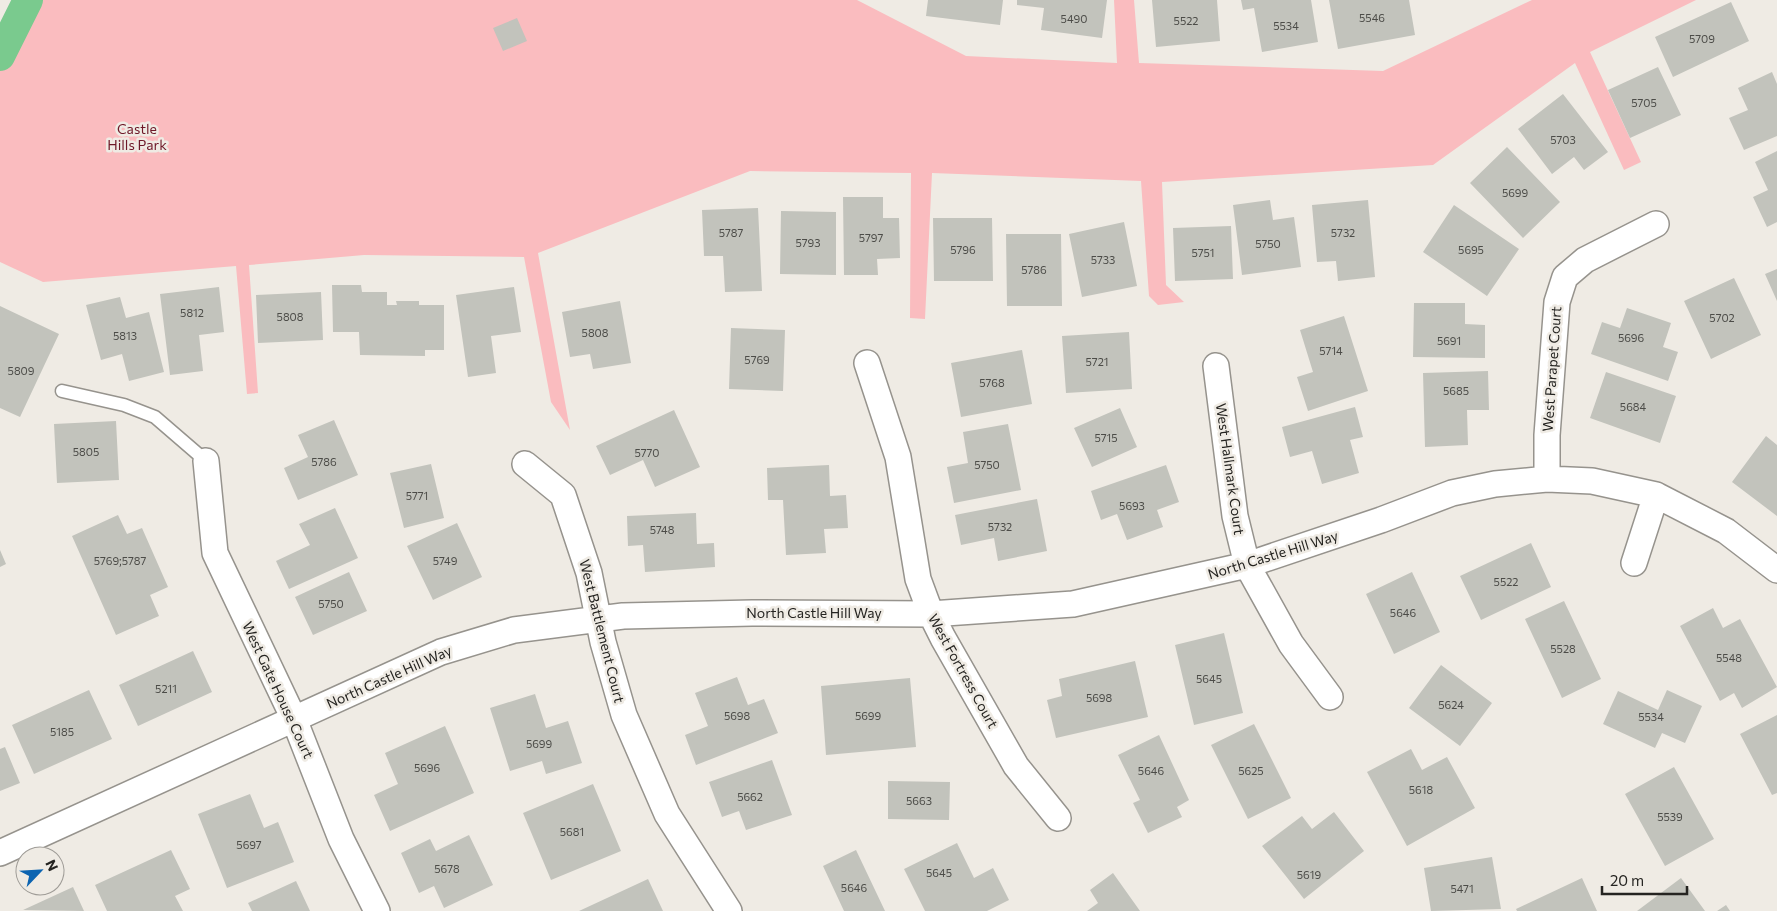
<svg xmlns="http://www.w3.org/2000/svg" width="1777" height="911" font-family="Commissioner,sans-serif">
<rect width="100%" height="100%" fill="#efebe4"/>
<path fill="#fabcbf" d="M33,0H857L966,56L1117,63L1114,0H1134L1139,63L1383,71L1532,0H1696L1590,52L1641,162L1624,170L1575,63L1433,165L1162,182L1166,285L1184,302L1158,305L1149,296L1141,181L932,173L925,319L910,318L911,173L750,171L538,253L570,430L551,402L524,257L364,255L249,265L258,393L247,394L236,266L43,282L0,262V66Z"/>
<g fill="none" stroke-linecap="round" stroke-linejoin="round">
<path stroke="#7aca8e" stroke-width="30" d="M0,56L28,0"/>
</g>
<path fill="#c2c3bc" d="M928,0H1003L1000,25L926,16Z
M1017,0H1107L1102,38L1041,30L1044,8L1017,5Z
M1152,0H1217L1220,41L1156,47Z
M1241,0H1311L1318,42L1262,52L1254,8L1243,10Z
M1329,0H1409L1415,35L1338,49Z
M1731,2L1749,41L1673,77L1655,37Z
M517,18L527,41L503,51L493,28Z
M1658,67L1681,115L1630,138L1608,90Z
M1772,72L1777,84V136L1744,150L1729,118L1748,110L1738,88Z
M1563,94L1608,152L1584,170L1574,157L1552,174L1518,129Z
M1507,147L1560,202L1523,238L1470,183Z
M1777,151V222L1767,227L1753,197L1768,190L1755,162Z
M843,197H883V218H899L900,258L877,259L878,275H844Z
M1270,200L1273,220L1294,217L1301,267L1242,275L1233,205Z
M1368,200L1375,277L1338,281L1336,261L1317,262L1312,205Z
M1454,205L1519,249L1487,296L1423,252Z
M758,208L762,291L725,292L723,256H704L702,210Z
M781,211L836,212V275L780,274Z
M933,218H992L993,281H934Z
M1124,222L1137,286L1082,297L1069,234Z
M1231,226L1233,279L1175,281L1173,228Z
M1006,234H1061L1062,306H1007Z
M1777,269V301L1765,274Z
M1734,278L1761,335L1711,359L1684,301Z
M332,285H361L362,292H387V305H397L396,301H419V305H444V350H425V356L360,355L359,332H333Z
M219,287L224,332L199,335L203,371L170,375L160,294Z
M514,287L521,332L491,336L496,373L468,377L456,295Z
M321,292L323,340L258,343L256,295Z
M120,297L126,318L149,312L164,372L129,381L122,354L101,360L86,305Z
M620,301L631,363L593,369L590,354L570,357L562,312Z
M1414,303H1465V324L1485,325V358L1413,357Z
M0,306L59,334L20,417L0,408Z
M1627,308L1671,323L1663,347L1678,352L1668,381L1591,354L1602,322L1620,328Z
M1344,316L1368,391L1308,411L1297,377L1313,372L1300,330Z
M731,328L785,330L783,391L729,389Z
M1129,332L1132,389L1066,393L1062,336Z
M1022,350L1032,404L961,417L951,363Z
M1488,371L1489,410H1467L1468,445L1425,447L1423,373Z
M1606,372L1676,396L1660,443L1590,418Z
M1355,407L1363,437L1350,440L1359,473L1322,484L1312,451L1290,457L1282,427Z
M1120,408L1137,447L1092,467L1074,428Z
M674,410L700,467L655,487L643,460L610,475L596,446Z
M334,420L358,475L298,500L284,468L308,457L298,435Z
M116,421L119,480L57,483L54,424Z
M1008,424L1021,490L954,503L947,467L968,463L963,432Z
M1766,436L1777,445V516L1732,482Z
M431,464L444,518L404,528L390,473Z
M829,465L830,496L846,495L848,528L824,529L826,553L786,555L783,500H768L767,468Z
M1166,465L1179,502L1157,510L1163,527L1127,540L1117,514L1101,520L1091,491Z
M1037,499L1047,551L998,561L994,538L961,545L955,515Z
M335,508L358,558L289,589L276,561L310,545L299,524Z
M696,513L697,544L714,543L715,567L645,572L643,545L628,546L627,516Z
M118,515L127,534L142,528L168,587L150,595L159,616L116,635L72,536Z
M457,523L482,577L433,600L407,546Z
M1531,543L1551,587L1481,620L1460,576Z
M0,550L6,564L0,567Z
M349,572L367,611L313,635L295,597Z
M1412,572L1440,632L1394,654L1366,594Z
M1564,601L1601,679L1562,698L1525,619Z
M1713,608L1723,628L1740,619L1777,687L1742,708L1734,693L1720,701L1680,626Z
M1224,633L1243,713L1194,725L1175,645Z
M193,651L212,692L138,726L119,685Z
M1135,661L1148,717L1056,738L1047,700L1062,696L1059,679Z
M1441,665L1492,703L1460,746L1409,708Z
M737,677L748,705L764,699L778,733L696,765L685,735L708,726L695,693Z
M910,678L916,747L826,755L821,686Z
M89,690L112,739L34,774L12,725Z
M1667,690L1702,706L1685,743L1662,733L1655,748L1603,724L1618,691L1658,710Z
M535,694L546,728L568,721L582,763L546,774L542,761L510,771L490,708Z
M1777,715V793L1772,795L1740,734Z
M1254,724L1291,798L1248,819L1211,745Z
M445,726L474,793L390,831L374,795L398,784L385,753Z
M1159,735L1189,800L1177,807L1182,817L1148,833L1133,803L1140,800L1118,755Z
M5,747L20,783L0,791V749Z
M1411,749L1422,770L1447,757L1475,808L1407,846L1367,772Z
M772,760L792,815L746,830L739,811L722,817L709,782Z
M1674,767L1714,839L1665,866L1625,794Z
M888,781L950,782L949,820L888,819Z
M593,784L621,851L551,880L523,813Z
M250,794L264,828L278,822L294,862L227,888L198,814Z
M1334,812L1364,851L1304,899L1262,846L1302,816L1312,829Z
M469,835L493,885L444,908L434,886L419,893L401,853L430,839L436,851Z
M957,843L974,878L993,868L1009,900L987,911H925L904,869Z
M171,850L190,889L175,896L183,911H107L95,885Z
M856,850L885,911H844L823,866Z
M1492,857L1501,909L1431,911L1424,868Z
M1113,873L1140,911H1087L1098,903L1090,890Z
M1582,878L1597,911H1517L1516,909Z
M1681,878L1705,911H1637Z
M648,879L663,911H579Z
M296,881L310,911H252L248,903Z
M73,887L84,911L23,910Z
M1726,905L1730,911H1717Z"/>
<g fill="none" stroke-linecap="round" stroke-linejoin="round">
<g stroke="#96938d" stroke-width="15">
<path id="lane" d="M62,391L124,405L155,417L206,461"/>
</g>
<g stroke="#96938d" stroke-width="28">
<path id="street" d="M867,363L898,457L918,579L931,614L943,638L1016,766L1058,818
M1216,366L1235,516L1247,565L1291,644L1330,697
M206,461L215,553L294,719L341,839L377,911
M525,464L563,495L589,573L603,642L624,715L667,814L729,911
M1547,479V435L1557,302L1565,277L1585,260L1656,224
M1634,563L1656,495
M0,853L441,652L514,630L623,616L752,613L931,614L1073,604L1247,565L1381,520L1452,493L1495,484L1547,479L1592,481L1656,495L1726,531L1777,570"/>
</g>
<use href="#lane" stroke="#fff" stroke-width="12"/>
<use href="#street" stroke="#fff" stroke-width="25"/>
</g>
<g text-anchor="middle" stroke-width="5" stroke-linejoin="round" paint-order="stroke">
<g font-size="11" fill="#4c4c48">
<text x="1372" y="22">5546</text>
<text x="1074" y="23">5490</text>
<text x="1186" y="25">5522</text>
<text x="1286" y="30">5534</text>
<text x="1702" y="43">5709</text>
<text x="1644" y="107">5705</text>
<text x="1563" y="144">5703</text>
<text x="1515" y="197">5699</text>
<text x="731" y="237">5787</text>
<text x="1343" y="237">5732</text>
<text x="871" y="242">5797</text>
<text x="808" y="247">5793</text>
<text x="1268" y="248">5750</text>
<text x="963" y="254">5796</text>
<text x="1471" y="254">5695</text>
<text x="1203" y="257">5751</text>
<text x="1103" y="264">5733</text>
<text x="1034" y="274">5786</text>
<text x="192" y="317">5812</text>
<text x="290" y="321">5808</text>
<text x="1722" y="322">5702</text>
<text x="595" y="337">5808</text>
<text x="125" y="340">5813</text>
<text x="1631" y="342">5696</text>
<text x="1449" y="345">5691</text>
<text x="1331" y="355">5714</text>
<text x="757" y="364">5769</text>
<text x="1097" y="366">5721</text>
<text x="21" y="375">5809</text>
<text x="992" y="387">5768</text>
<text x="1456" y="395">5685</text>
<text x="1633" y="411">5684</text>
<text x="1106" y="442">5715</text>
<text x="86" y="456">5805</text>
<text x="647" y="457">5770</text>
<text x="324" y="466">5786</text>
<text x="987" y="469">5750</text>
<text x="417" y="500">5771</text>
<text x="1132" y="510">5693</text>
<text x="1000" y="531">5732</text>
<text x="662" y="534">5748</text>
<text x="120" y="565">5769;5787</text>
<text x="445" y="565">5749</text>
<text x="1506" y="586">5522</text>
<text x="331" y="608">5750</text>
<text x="1403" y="617">5646</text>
<text x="1563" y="653">5528</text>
<text x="1729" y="662">5548</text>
<text x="1209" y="683">5645</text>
<text x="166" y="693">5211</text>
<text x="1099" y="702">5698</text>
<text x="1451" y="709">5624</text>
<text x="737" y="720">5698</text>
<text x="868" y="720">5699</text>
<text x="1651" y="721">5534</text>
<text x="62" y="736">5185</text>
<text x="539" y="748">5699</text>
<text x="427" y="772">5696</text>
<text x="1151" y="775">5646</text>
<text x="1251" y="775">5625</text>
<text x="1421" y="794">5618</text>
<text x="750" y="801">5662</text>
<text x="919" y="805">5663</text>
<text x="1670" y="821">5539</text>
<text x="572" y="836">5681</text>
<text x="249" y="849">5697</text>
<text x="447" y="873">5678</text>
<text x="939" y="877">5645</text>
<text x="1309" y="879">5619</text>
<text x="854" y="892">5646</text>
<text x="1462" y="893">5471</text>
</g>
<g font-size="14" fill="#6e1828" stroke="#efebe4">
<text x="137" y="134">Castle<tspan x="137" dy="16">Hills Park</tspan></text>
</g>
<g font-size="14" fill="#252421" stroke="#efebe4">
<text transform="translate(1552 369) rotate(-86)" y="5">West Parapet Court</text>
<text transform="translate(1230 469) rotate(82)" y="5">West Hallmark Court</text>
<text transform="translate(1273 555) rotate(-17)" y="5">North Castle Hill Way</text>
<text x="814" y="618">North Castle Hill Way</text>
<text transform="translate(602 631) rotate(76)" y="5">West Battlement Court</text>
<text transform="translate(963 671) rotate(61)" y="5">West Fortress Court</text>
<text transform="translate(389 677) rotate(-24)" y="5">North Castle Hill Way</text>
<text transform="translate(278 690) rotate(65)" y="5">West Gate House Court</text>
</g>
</g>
<g transform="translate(40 871) rotate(65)"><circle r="24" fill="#efebe4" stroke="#9e9b96"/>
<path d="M0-4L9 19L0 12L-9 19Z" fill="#0c64b1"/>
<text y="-8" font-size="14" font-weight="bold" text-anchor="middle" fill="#252421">N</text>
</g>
<path d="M1602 886v8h85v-8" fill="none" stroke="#252421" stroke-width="2.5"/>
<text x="1610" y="886" font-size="15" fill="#252421" stroke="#efebe4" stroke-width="4" paint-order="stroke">20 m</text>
</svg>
